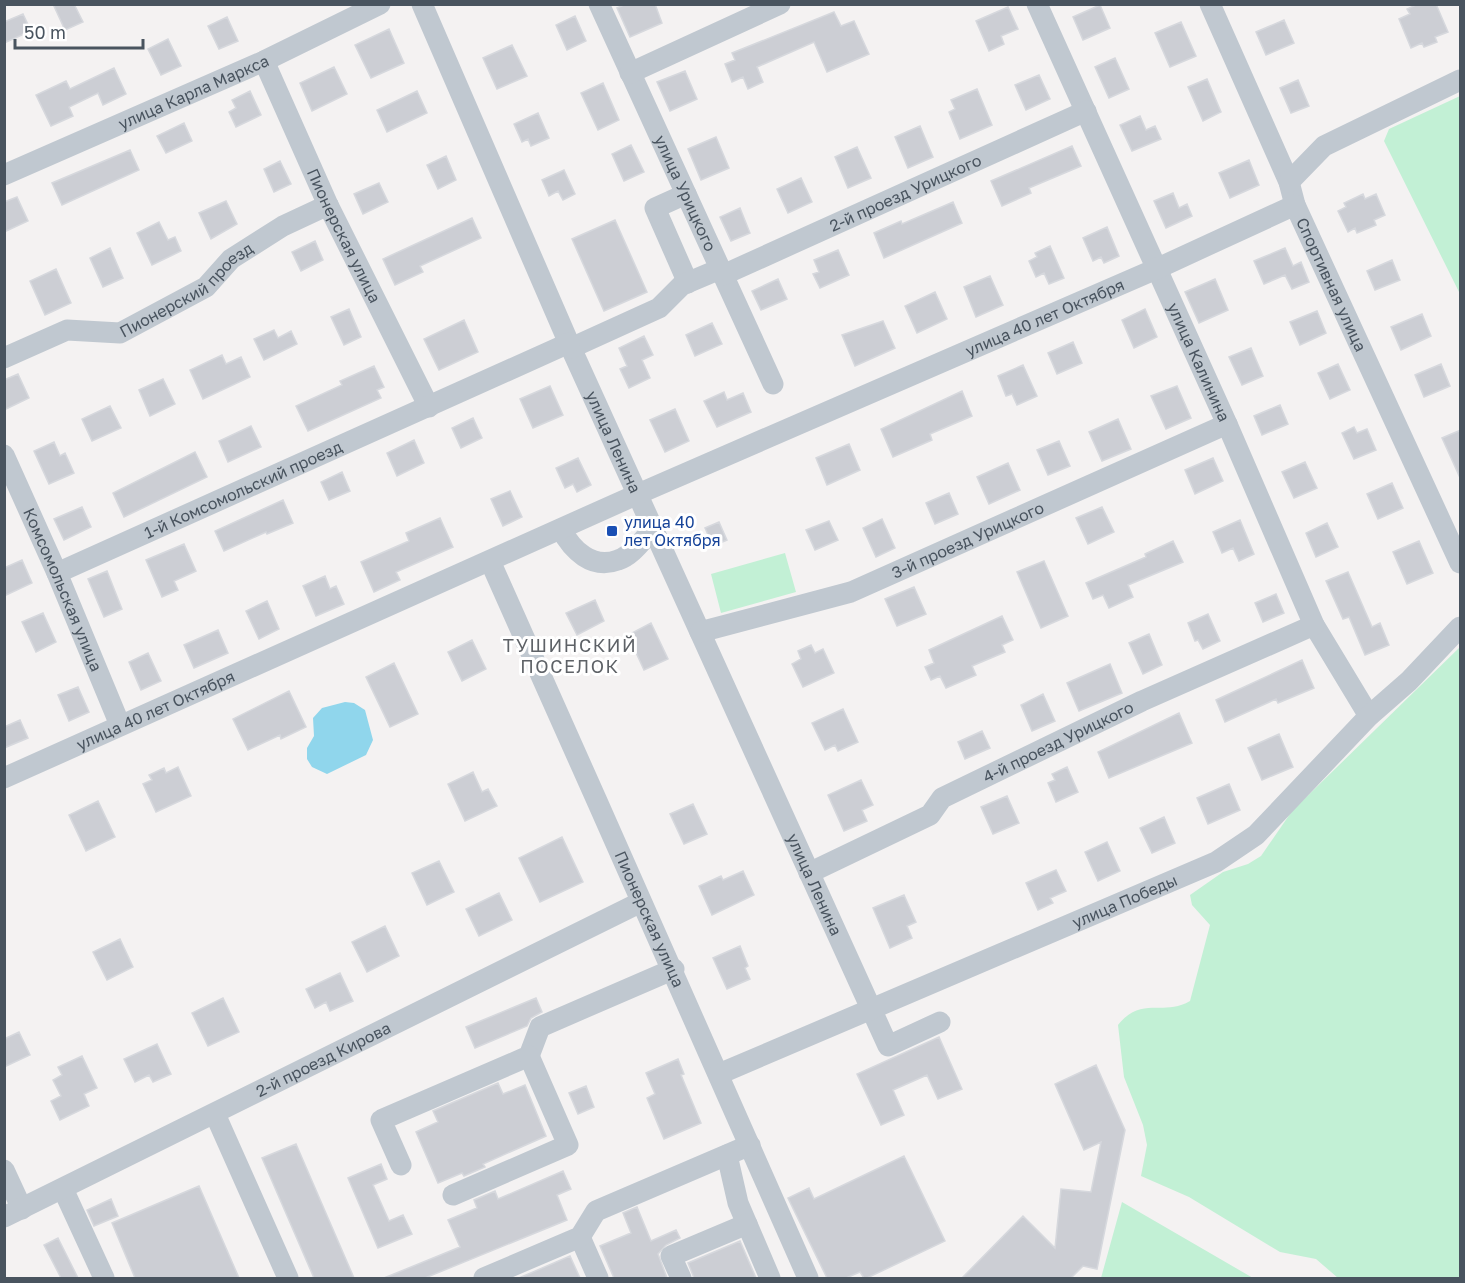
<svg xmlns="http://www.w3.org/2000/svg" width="1465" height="1283" font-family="'Golos Text',sans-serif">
<rect width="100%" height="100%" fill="#f4f2f2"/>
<path fill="#c2f0d5" d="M1460,96V294L1384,141L1389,129Z
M785,553L796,592L721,613L711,574Z
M1460,647V1278H1338L1316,1259L1280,1252L1189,1197L1141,1176L1147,1145L1143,1125L1124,1077L1118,1025C1142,995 1162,1017 1190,1001L1210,925L1192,905L1190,895L1223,872L1248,864L1261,856L1292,811Z
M1122,1202L1253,1278H1101Z"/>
<path fill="#90d6ec" d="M345,702L354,703L365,710L373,740L366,755L327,774L312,767L307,759V748L314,736L313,718L322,708Z"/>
<path fill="#ccced4" stroke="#d6d8dd" stroke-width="1.5" d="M53,4H74L83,22L65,30Z
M626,4H655L662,23L630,37L617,8Z
M1418,4H1436L1448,32L1435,37L1437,42L1424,47L1422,43L1411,48L1399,19L1410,14L1407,9Z
M1100,5L1110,28L1083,40L1073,17Z
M1008,7L1018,29L1001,36L1004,44L989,51L976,21Z
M834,12L841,26L854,21L869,54L827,72L814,42L757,67L763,82L748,89L743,77L732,82L725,64L735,60L732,53Z
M23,14L31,31L4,43V22Z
M575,16L586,41L567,50L556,25Z
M227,17L238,41L219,49L208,26Z
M1284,20L1294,43L1266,55L1256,32Z
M1181,22L1196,56L1170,67L1155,33Z
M389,29L404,63L371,78L355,45Z
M168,39L181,66L161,75L148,49Z
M512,45L527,76L497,89L483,58Z
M1115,58L1129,89L1109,98L1095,67Z
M334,67L347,94L312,111L300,83Z
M114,68L126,94L103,105L98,93L69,107L73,116L51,126L36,95L66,81L70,89Z
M685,71L697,99L670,111L657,82Z
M1039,75L1050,99L1026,110L1015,85Z
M1207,79L1221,112L1203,121L1188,87Z
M1298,80L1309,106L1291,113L1280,88Z
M603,83L619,120L598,130L581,93Z
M977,89L992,125L960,139L949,112L955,109L951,100Z
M250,91L261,115L236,127L229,112L236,108L232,100Z
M417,91L427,113L387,132L377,110Z
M538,113L549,138L531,146L528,139L522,142L514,124Z
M1140,116L1146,130L1155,126L1161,139L1132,151L1120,125Z
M184,123L192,141L166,153L157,136Z
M920,126L933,157L908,168L895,137Z
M716,137L729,168L701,180L688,149Z
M631,145L644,172L624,181L612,154Z
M1072,146L1081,166L1029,188L1031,193L1002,206L991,181Z
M857,147L871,178L848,188L835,157Z
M130,150L139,170L62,205L52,183Z
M446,156L456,180L438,189L427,165Z
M1249,160L1259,185L1230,198L1219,173Z
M280,161L291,184L274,192L264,169Z
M564,170L575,194L563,200L558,191L549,196L542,180Z
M801,178L812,202L788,213L777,189Z
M379,183L388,202L363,214L354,194Z
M1173,193L1179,208L1187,204L1192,216L1166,228L1154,201Z
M1363,194L1365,199L1376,194L1385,215L1374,220L1376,225L1357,233L1355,228L1348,232L1338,211L1346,207L1344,203Z
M17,197L28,221L4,232V202Z
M226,201L237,224L211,239L199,213Z
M953,202L962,223L884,258L874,233L901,221L902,224Z
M740,208L750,233L731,241L720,217Z
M472,218L481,238L420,266L423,272L395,285L383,259Z
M615,220L647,292L604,311L572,239Z
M159,222L168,240L175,237L181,251L152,265L137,233Z
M1107,227L1119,256L1104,263L1101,257L1093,261L1083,238Z
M315,241L323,260L301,271L292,252Z
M1050,246L1064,278L1049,284L1044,273L1036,277L1029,261L1037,257L1035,253Z
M110,248L123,278L103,287L90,258Z
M1285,248L1293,266L1301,262L1309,282L1292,289L1285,275L1264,284L1254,261Z
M838,250L849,275L820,288L813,274L819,272L814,260Z
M1392,260L1400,280L1375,290L1367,271Z
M56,269L71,303L45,315L30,281Z
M990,276L1003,305L976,317L964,287Z
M778,279L787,299L761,310L752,291Z
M1215,279L1228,310L1199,323L1185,292Z
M935,292L947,319L917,333L905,306Z
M349,309L361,337L344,345L331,317Z
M1145,309L1157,337L1134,348L1122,320Z
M1317,311L1326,333L1300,345L1290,322Z
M1422,314L1431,336L1401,350L1391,327Z
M464,320L478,352L439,370L424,339Z
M883,321L895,348L855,366L842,335Z
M712,323L722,344L695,356L686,335Z
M274,330L278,338L291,331L297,344L264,360L254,339Z
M644,336L653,355L642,360L650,378L629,388L620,369L627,366L619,348Z
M1073,342L1082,363L1057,374L1048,353Z
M1251,348L1263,376L1242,385L1229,357Z
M222,355L226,364L241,357L250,377L203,399L190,370Z
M1338,364L1350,390L1330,399L1318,373Z
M1441,364L1450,386L1424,397L1415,375Z
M1023,365L1037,396L1017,405L1012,394L1006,396L998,376Z
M374,366L384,387L377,390L381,398L308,431L296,406L342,385L340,381Z
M18,374L29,398L4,410V380Z
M163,379L175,404L150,416L139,390Z
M550,386L563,415L533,428L520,399Z
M1177,386L1191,418L1166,429L1151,396Z
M962,391L972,416L930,434L932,440L893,457L881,429Z
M724,392L727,400L743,393L751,412L717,427L704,401Z
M1280,405L1288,424L1262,435L1254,416Z
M110,406L121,428L92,441L82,419Z
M675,409L689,441L665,452L650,420Z
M473,418L482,438L461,448L452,428Z
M1118,419L1131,449L1102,461L1089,432Z
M251,426L261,447L228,462L219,441Z
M1354,427L1357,433L1367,429L1376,450L1354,459L1342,433Z
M1461,430V480L1442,438Z
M414,440L424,463L397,476L387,453Z
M1059,441L1070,466L1048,475L1037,450Z
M54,442L60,456L65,453L74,473L49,484L34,451Z
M849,444L860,470L827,485L816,458Z
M195,452L207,477L124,517L113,493Z
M578,458L591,485L577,492L573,484L565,488L556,468Z
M1213,458L1223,481L1195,494L1185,470Z
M1305,462L1317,488L1294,498L1282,472Z
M1008,463L1020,490L989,504L977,477Z
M342,472L350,491L329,500L321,482Z
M1392,483L1403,508L1378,519L1367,494Z
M510,491L522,517L503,526L491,499Z
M949,493L958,514L935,524L926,503Z
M283,500L293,523L267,534L266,532L224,551L215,531Z
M82,507L91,527L64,540L54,519Z
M1102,507L1114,532L1088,544L1076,518Z
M440,518L453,547L396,572L400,580L374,592L361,562L409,541L406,533Z
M882,519L895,548L876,557L863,528Z
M1240,520L1254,554L1239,561L1233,548L1222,553L1213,532Z
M829,521L838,540L815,550L806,530Z
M719,522L727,540L713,546L705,528Z
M1327,523L1338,547L1316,557L1306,533Z
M1173,541L1183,562L1128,585L1133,597L1109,608L1103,595L1093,599L1086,583L1146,557L1145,554Z
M1419,541L1433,573L1407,584L1393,552Z
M184,544L196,571L174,581L178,590L162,597L146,560Z
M22,560L32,583L4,596V568Z
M1044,561L1068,616L1041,628L1017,572Z
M107,571L122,609L104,617L88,579Z
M1348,572L1372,627L1380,623L1389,645L1365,655L1349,617L1343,619L1326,581Z
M325,576L330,589L336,586L344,604L316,616L303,586Z
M914,587L926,614L897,626L885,599Z
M1276,594L1284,613L1263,622L1255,603Z
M595,600L604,621L577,635L566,613Z
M267,601L279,629L259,639L246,611Z
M43,613L56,642L36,652L22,622Z
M1208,614L1220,641L1203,649L1198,640L1195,641L1188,623Z
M1002,616L1013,640L1002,645L1005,652L972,666L976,675L946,688L940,676L931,680L925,667L934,663L929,650Z
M651,623L668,659L644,670L628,635Z
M218,630L228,653L194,668L184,645Z
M1149,634L1162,665L1143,674L1129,643Z
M472,640L486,669L462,681L448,652Z
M811,645L815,653L823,649L834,673L803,687L792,664L801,659L798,651Z
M148,653L161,681L141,690L129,662Z
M1302,660L1314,688L1278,703L1276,699L1225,722L1216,700Z
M394,663L418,714L390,727L366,677Z
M1110,664L1122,693L1079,711L1067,683Z
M78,687L89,712L69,721L58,695Z
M289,691L306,727L281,739L280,735L248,750L233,719Z
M1043,694L1055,721L1032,731L1021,705Z
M843,709L858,742L838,751L835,745L825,750L812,723Z
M1179,713L1192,743L1109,778L1098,752Z
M20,720L28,738L4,748V727Z
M982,731L990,748L965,759L958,742Z
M1279,734L1293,767L1262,780L1248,748Z
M178,767L191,796L156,812L143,784L152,780L149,775L164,768L166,773Z
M1067,767L1078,792L1056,802L1048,783L1055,780L1052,774Z
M473,772L482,792L488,789L497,806L465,821L448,784Z
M861,780L873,805L862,810L867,821L844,831L828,795Z
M1229,784L1240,810L1208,824L1197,798Z
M1007,796L1019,823L993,834L981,807Z
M98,801L115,837L86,851L69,815Z
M693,804L707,834L684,844L670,814Z
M1164,817L1175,843L1152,853L1140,828Z
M562,837L583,882L540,902L519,858Z
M1107,842L1120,871L1098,881L1085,852Z
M439,861L454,892L427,905L412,873Z
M1056,870L1066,891L1050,898L1053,903L1038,910L1026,883Z
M743,871L754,895L712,915L699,886L721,876L723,880Z
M499,893L512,920L479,936L466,909Z
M904,895L916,922L907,926L912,938L890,948L873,908Z
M385,926L399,956L367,972L352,942Z
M120,939L133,967L107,980L93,952Z
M740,946L748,966L745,968L750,979L727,989L713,958Z
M340,973L353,1001L330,1011L326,1002L315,1008L306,989Z
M223,998L239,1032L208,1046L192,1013Z
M536,998L542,1012L531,1018L527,1026L475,1048L466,1027Z
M19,1032L30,1055L4,1067V1039Z
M939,1037L962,1089L938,1099L927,1075L893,1090L904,1115L881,1125L857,1074Z
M157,1044L171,1074L153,1082L149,1075L135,1082L124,1059Z
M82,1056L97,1088L84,1094L89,1106L60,1120L51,1101L61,1096L53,1080L62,1075L58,1067Z
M678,1059L684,1074L681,1075L701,1123L664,1139L647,1098L655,1094L646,1073Z
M1096,1065L1125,1130L1097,1269L1083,1266L1071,1278H962L1023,1216L1055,1248L1061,1189L1091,1192L1101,1142L1084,1150L1055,1084Z
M498,1083L503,1094L525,1085L546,1136L483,1164L485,1167L464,1176L462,1173L438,1183L416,1132L438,1122L433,1111Z
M586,1086L594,1107L578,1114L569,1093Z
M296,1144L354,1278H314L262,1158Z
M904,1156L945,1241L867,1278H864L860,1272L846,1278H827L788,1198L809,1188L814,1199Z
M381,1164L387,1179L373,1185L389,1221L403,1215L412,1234L378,1248L348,1178Z
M563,1171L571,1189L557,1195L567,1220L425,1278H384L460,1247L448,1220L477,1208L474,1200L495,1191L498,1199Z
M199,1186L239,1278H135L112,1223Z
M111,1199L118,1216L94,1226L87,1210Z
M637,1207L651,1241L676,1230L680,1238L666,1245L658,1254L667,1278H614L600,1246L631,1233L623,1213Z
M58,1238L78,1278H61L44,1245Z
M740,1241L756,1278H694L688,1263Z
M570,1256L580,1278H519Z"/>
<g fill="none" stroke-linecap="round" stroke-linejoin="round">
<g stroke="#c0c8d0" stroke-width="21">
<path id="s1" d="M422,4L571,348L888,1046L940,1022"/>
<path id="s2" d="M599,4L773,384"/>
<path id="s3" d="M1037,4L1227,424L1314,625L1369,716"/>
<path id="s4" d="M1210,4L1289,182L1295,205L1460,563"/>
<path id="s5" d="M264,61L328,205L429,407"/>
<path d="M630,73L780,4"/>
<path id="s6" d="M4,175L264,61L380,4"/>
<path d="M1289,182L1324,146L1460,80"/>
<path d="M686,194L655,208L688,283"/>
<path id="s7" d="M723,275L1086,111"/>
<path d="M571,348L659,308L682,285L720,269"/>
<path id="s8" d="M4,358L67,330L120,333L206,287L231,259L283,226L328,205"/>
<path id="s9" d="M4,455L57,573L120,725"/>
<path d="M561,529C572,550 592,570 618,560C633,555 643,539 654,528"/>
<path id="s10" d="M490,561C596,800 704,1038 808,1278"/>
<path id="s11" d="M57,573L569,343"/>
<path id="s12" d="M700,632L851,592L1227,424"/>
<path id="s13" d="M4,778L638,494L1156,269L1295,205"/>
<path id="s14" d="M809,873L930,815L942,798L1142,701L1314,625"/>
<path id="s15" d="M719,1074L1216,862L1256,835L1369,716L1409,681L1460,627"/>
<path d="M215,1114L288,1278"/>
<path d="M727,1155L738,1203L770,1278"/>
<path d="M401,1165L381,1120L529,1056L540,1027L674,969"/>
<path d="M4,1170L22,1209"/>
<path d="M63,1189L104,1278"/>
<path d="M453,1195L568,1145L529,1056"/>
<path id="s16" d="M4,1217L641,902"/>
<path d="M580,1237L598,1278"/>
<path d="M484,1278L580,1237L596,1211L750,1145"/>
<path d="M681,1278L671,1256L747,1224"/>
</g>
</g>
<rect fill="#1a4fb4" stroke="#fff" stroke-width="2" x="606" y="525" width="12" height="12" rx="3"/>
<g text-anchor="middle" stroke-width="6" stroke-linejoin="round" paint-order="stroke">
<g font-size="16" fill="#49545f" stroke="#fff">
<text dy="6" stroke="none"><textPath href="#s6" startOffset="207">улица Карла Маркса</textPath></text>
<text dy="6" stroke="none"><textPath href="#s7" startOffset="200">2-й проезд Урицкого</textPath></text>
<text dy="6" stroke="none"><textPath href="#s2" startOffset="208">улица Урицкого</textPath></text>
<text dy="6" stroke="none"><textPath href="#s5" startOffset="192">Пионерская улица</textPath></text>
<text dy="6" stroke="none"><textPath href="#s4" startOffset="306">Спортивная улица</textPath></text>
<text dy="6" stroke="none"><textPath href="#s8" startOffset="202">Пионерский проезд</textPath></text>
<text dy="6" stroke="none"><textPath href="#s13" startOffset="1138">улица 40 лет Октября</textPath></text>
<text dy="6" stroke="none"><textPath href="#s3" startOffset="393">улица Калинина</textPath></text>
<text dy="6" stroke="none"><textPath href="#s1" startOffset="478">улица Ленина</textPath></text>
<text dy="6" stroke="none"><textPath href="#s11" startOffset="204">1-й Комсомольский проезд</textPath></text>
<text dy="6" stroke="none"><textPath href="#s12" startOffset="284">3-й проезд Урицкого</textPath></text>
<text dy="6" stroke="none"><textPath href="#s9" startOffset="147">Комсомольская улица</textPath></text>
<text dy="6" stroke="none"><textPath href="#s13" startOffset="166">улица 40 лет Октября</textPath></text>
<text dy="6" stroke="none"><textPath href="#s14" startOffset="284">4-й проезд Урицкого</textPath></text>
<text dy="6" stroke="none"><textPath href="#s1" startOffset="964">улица Ленина</textPath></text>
<text dy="6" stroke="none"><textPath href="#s15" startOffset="441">улица Победы</textPath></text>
<text dy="6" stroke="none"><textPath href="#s10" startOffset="392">Пионерская улица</textPath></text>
<text dy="6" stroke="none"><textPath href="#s16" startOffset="356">2-й проезд Кирова</textPath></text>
</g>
<g font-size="16" fill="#164399" stroke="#fff" text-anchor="start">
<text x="624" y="528">улица 40<tspan x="624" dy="18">лет Октября</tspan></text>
</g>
<g font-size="18" letter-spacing="1.5" fill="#5e6267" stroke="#fff">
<text x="570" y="652">ТУШИНСКИЙ<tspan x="570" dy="21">ПОСЕЛОК</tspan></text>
</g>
</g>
<rect width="1465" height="1283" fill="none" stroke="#49545f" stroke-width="12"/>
<path d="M15 39v9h128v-9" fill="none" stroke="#49545f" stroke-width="3"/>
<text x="24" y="39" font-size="18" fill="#49545f" stroke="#ffffff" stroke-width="4.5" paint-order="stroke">50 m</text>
</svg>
